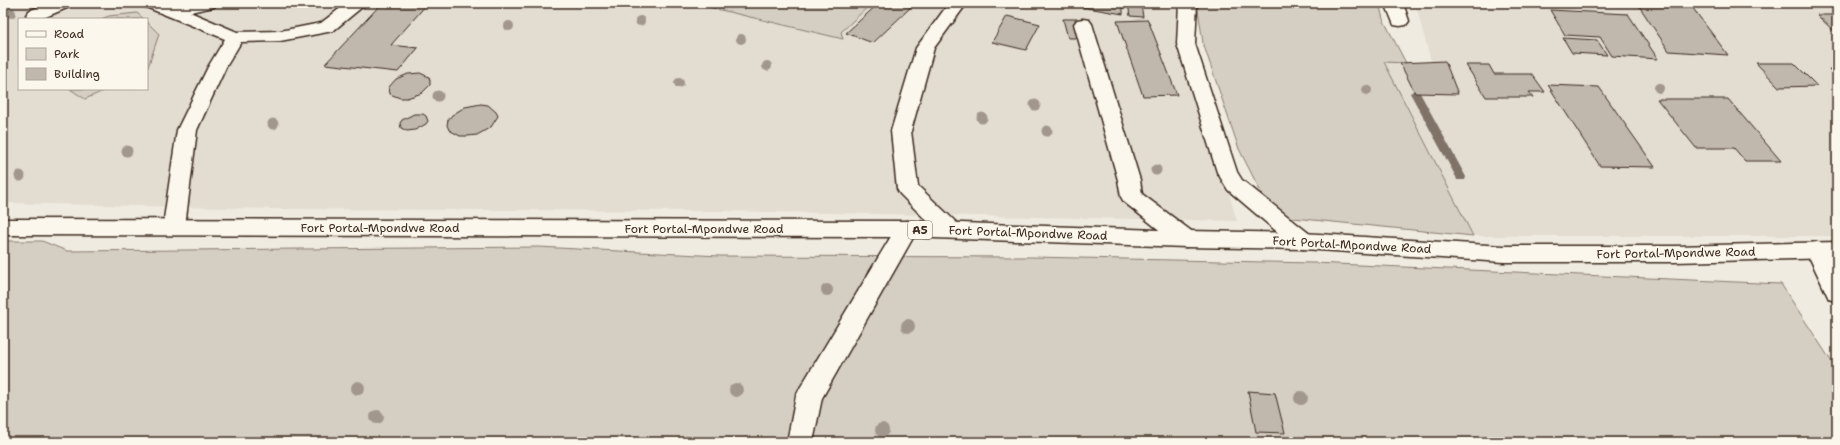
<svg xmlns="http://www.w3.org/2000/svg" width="1840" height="445" font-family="'Shantell Sans',sans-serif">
<rect width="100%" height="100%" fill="#f0ebe0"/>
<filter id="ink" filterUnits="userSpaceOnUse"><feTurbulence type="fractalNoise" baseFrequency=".025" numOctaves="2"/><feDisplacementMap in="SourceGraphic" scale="8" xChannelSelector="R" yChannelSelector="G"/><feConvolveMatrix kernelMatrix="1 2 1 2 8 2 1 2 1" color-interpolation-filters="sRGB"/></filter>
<g filter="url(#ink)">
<path fill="#e2dcd1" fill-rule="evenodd" d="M3,3H691L838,37L840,32L872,3H1183L1191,63L1237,221L721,211L277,209L3,203ZM19,19H147V89H19Z
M1415,3H1837V236H1473L1384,62L1431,61Z"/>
<path fill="#d5cec3" stroke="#887c70" d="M691,3H729L744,9L752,3H872L841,32L843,39Z
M1197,3H1379L1383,19L1406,63L1384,62L1473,236L1273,216L1239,149L1203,43Z
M137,13L144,19H101L109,16Z
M147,22L159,34L147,70Z
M70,89H108L85,99Z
M3,241H42L67,251L538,247L720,256L1032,257L1314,263L1781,284L1837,370V442H3Z"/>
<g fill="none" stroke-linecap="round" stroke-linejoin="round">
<path fill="#7f7367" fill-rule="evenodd" d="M1415,90L1420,93L1466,177L1465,180H1457L1456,177L1410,93Z"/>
</g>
<path fill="#c0b8ad" stroke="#3b2a1e" d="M382,3H428L391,45L418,48L398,72L325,64Z
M879,3H900L911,7L873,43L846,33Z
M1058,3H1123V14Z
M1128,3L1141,4L1143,17L1130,16Z
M1637,3H1689L1728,55L1669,51Z
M1550,10L1628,14L1658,59L1612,56L1600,37L1565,35Z
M1817,15H1837V34Z
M1007,16L1040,24L1026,50L992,42Z
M1063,19H1077L1082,38H1068Z
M1148,20L1177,95L1143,96L1117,21Z
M1563,38L1597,40L1607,55L1572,53Z
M1445,61L1458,94L1415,93L1400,63Z
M1756,63H1794L1817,86L1779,87Z
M1466,65H1489L1494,74H1532L1545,92H1529L1533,97H1486Z
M1829,69L1837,70V78Z
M420,73L429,77L430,81V85L422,93L407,98H400L390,94L389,87L396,79L408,74Z
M1548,85L1599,87L1655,167L1600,166Z
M1657,99H1728L1781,161H1745L1734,148H1696Z
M481,104L488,105L496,112L498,116L491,127L477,135L468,136H460L449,130L447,125L448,120L452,115L465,107Z
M414,114H423L426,116L428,121L426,124L415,130L407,131L401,128L400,123L402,120Z
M1248,391L1275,393L1285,433L1256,432Z"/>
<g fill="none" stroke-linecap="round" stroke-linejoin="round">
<g stroke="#3b2a1e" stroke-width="3">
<path id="minor" d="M48,3H72L69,7L41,19H30L26,15L29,11Z
M143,3H167L173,5L184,3H217L214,7L190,12L237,32L280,31L321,23L347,3H367L333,31L280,41L241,42L226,67L197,130L185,226L182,232L174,234L166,232L163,226L177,130L208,67L225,39L146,7Z
M949,3H967L934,48L911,131L918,186L958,224L961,230L958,236L950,238L942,236L900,194L897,189L891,131L916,48Z
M1179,3H1197L1195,44L1237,172L1242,180L1311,235L1314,241L1311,247L1303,249L1295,247L1228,190L1217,172L1177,44Z
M1385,3H1403L1409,21L1406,25L1400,26L1394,25Z
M1083,19L1089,20L1092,24L1140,180L1142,194L1194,233L1197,239L1194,245L1186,247L1178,245L1124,202L1121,197L1118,180L1074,24L1077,20Z
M907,221L915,223L918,229L822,398L813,442H787L796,396L800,388L899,223Z
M1817,242L1825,244L1837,268V302L1829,299L1806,250L1809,244Z"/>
</g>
<g stroke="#3b2a1e" stroke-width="3">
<path id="highway" d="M3,219L907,221L1186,231L1303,233L1503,246H1675L1837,242V258L1675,262H1503L1303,249L1186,247L907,237L3,235Z"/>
</g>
<use href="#minor" fill="#fbf7ec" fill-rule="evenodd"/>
<use href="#highway" fill="#fbf7ec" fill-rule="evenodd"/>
</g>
<g fill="#a2978c">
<circle cx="11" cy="13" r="5"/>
<circle cx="640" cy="21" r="5"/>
<circle cx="509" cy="26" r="5"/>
<circle cx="741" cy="39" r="5"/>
<circle cx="767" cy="66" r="5"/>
<circle cx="679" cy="83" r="5"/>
<circle cx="1659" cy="88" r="5"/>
<circle cx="1367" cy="90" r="5"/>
<circle cx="438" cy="96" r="5.5"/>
<circle cx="1035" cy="105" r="5.5"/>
<circle cx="982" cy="118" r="5.5"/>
<circle cx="273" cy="124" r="5.5"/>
<circle cx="1047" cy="131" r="5.5"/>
<circle cx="127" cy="151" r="5.5"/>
<circle cx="1156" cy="170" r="5.5"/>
<circle cx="20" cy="176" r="5.5"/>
<circle cx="827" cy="290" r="6"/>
<circle cx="908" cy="326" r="7"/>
<circle cx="358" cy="388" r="7"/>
<circle cx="736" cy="390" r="7"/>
<circle cx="1301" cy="398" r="7"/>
<circle cx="377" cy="417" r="7"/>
<circle cx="882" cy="430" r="7"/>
</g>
</g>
<g text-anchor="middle" stroke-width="3.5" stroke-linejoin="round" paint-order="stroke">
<rect fill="#fbf7ec" stroke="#75685c" stroke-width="1" x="908" y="221" width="24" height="18" rx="3"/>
<g font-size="11" font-weight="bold" fill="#3b2a1e">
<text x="920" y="234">A5</text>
</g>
<g font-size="12" fill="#3b2a1e" stroke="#fbf7ec">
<text x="380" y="232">Fort Portal-Mpondwe Road</text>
<text x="704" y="233">Fort Portal-Mpondwe Road</text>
<text transform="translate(1028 233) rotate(2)" y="4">Fort Portal-Mpondwe Road</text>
<text transform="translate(1352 245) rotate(3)" y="4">Fort Portal-Mpondwe Road</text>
<text transform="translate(1676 253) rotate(-1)" y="4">Fort Portal-Mpondwe Road</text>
</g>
</g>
<rect width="1840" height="445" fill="none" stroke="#fbf7ec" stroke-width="16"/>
<rect x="8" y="8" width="1824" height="429" fill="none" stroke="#3b2a1e" stroke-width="1.5" filter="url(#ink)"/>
<rect x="18" y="18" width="130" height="72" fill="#fbf7ec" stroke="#aea59a"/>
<rect x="26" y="31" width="20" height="6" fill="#fbf7ec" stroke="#aea59a"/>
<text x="54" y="38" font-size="12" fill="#3b2a1e">Road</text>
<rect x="26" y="48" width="20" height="12" fill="#d5cec3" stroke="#aea59a"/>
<text x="54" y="58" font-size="12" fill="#3b2a1e">Park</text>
<rect x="26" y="68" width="20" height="12" fill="#c0b8ad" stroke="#aea59a"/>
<text x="54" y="78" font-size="12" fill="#3b2a1e">Building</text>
</svg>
